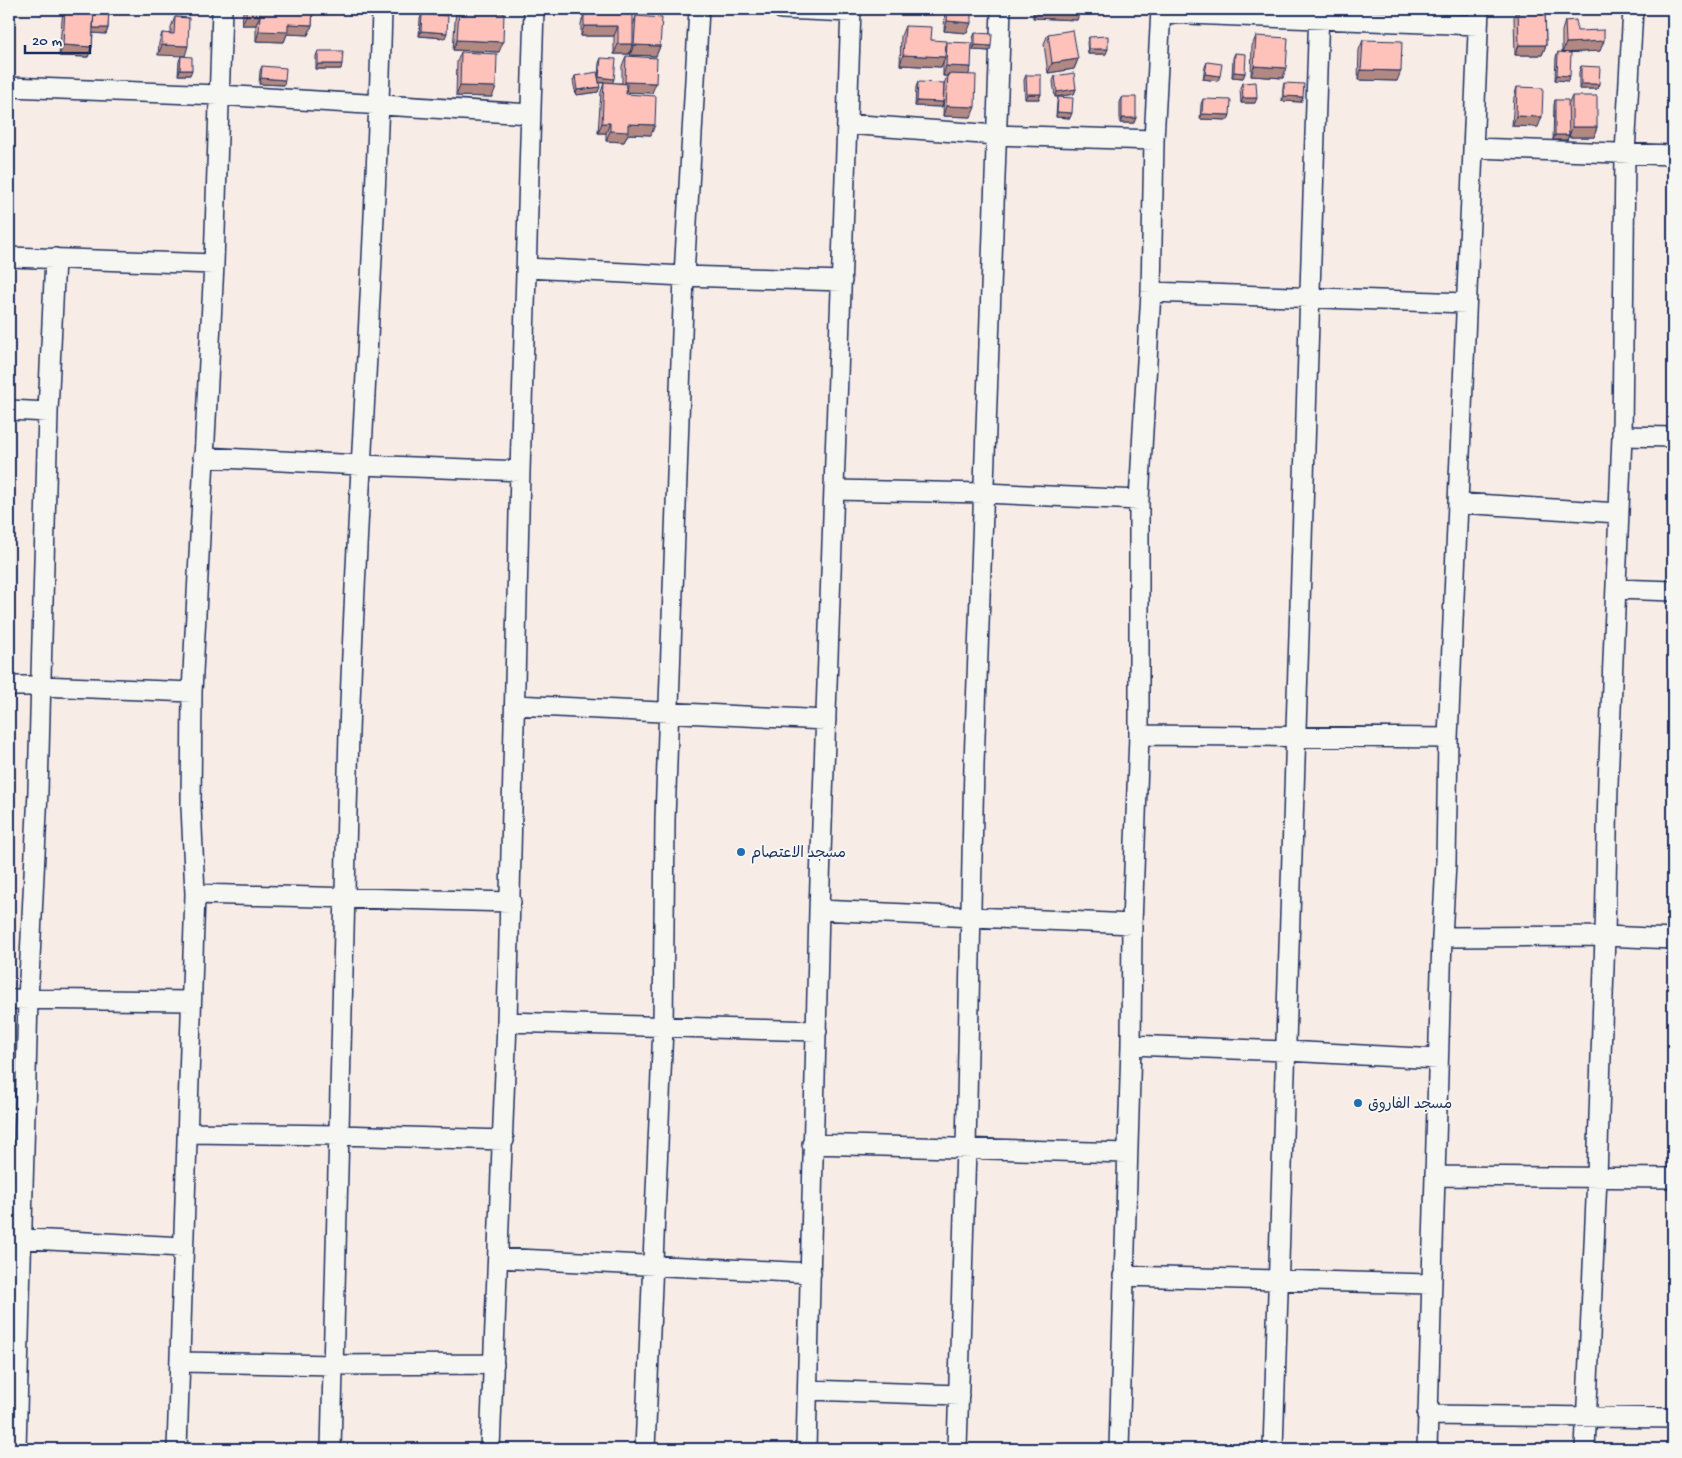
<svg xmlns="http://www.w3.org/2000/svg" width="1682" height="1458" font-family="'Gochi Hand','Playpen Sans Arabic',sans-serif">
<rect width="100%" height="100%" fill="#f8ece7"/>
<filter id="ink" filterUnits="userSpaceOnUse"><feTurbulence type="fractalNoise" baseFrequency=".02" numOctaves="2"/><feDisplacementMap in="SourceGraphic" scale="10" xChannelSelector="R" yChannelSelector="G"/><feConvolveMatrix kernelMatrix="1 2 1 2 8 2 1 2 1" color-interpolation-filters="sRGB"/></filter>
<g filter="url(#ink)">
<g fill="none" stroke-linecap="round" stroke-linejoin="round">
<g stroke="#1b2f5e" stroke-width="22">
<path id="minor" d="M782,9L851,12
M1161,13L1478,25
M9,87L219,95L530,114
M847,124L996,135L1154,140
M1473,148L1673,155
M9,257L214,264
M527,268L684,276L842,281
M1151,292L1466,303
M9,410L48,412
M1622,436L1673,437
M203,457L360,465L520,471
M834,490L984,493L1139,500
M1459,503L1618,513
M1616,589L1673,591
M9,686H41L192,692
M515,705L826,720
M1139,735L1448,738
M195,894L511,902
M819,910L1132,924
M1442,937L1605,936L1673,939
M9,999L191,1001
M507,1022L817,1031
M1131,1045L1286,1051L1438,1059
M187,1133L339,1135L504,1140
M812,1144L1127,1153
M1435,1176L1673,1178
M10,1238L183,1247
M499,1258L811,1273
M1123,1276L1430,1284
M180,1362L334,1365L494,1364
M808,1390L959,1395
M1427,1415L1673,1418
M16,1449L28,1000L38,791L48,412L55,258
M177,1449L195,894L191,806L192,692L214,264L222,9
M331,1449C339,1210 341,971 349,732C357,491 376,250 382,9
M490,1449L507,1022L520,471L534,9
M645,1449L663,1027L665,819L684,276L699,9
M806,1449L819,910L851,9
M957,1449L966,1148L974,764L1001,9
M1119,1449L1131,1045L1132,924L1139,735V500L1151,292L1154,140L1161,9
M1273,1449L1319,9
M1427,1449L1442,937L1446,863L1448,738L1479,9
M1585,1449L1597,1177L1605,936L1608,784L1622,436L1625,153L1633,9"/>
</g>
<use href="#minor" stroke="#f6f6f2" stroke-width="19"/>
</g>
<path fill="#daa7a0" stroke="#1b2f5e" d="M63,9H109L108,28L106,34L93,33L92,47L88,57L59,56Z
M244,9H313L312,25L308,35L287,34L284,42L256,41V25H242L243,12Z
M456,9H475V12L499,52L453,50Z
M945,9H971L967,33L944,31Z
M1033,9H1080L1077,20L1033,18Z
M1517,9H1545L1546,45L1542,55H1515L1514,17Z
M422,14L445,38L419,36L420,19Z
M584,14L633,25L636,16L660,46L656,56L630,55L631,50L629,54H614V36H581V24Z
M175,17L189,18L158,55L159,43L162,33L171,34V27Z
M1565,21L1577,31L1600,51L1562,53V31Z
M905,26L945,47L947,42L971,67L968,75L971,117L943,116L944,84L947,76H943V61L941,67L900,65L901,36Z
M975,33L990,51L973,50V38Z
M1048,34L1078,59L1074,69L1048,73L1044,44Z
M1256,36L1283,78L1251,76L1252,46Z
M1089,37L1106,54H1088L1087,42Z
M1363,40L1397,81L1358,80L1359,50Z
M318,51L341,69H316V56Z
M461,52L492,97L456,96L457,62Z
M1558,52L1568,81L1555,80L1556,57Z
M1235,53L1245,73L1243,78L1232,77L1233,58Z
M181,56L190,75H178L179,61Z
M626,56L652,93L626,92V94L651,135L628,134L624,142L606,141V133H598L601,92L604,83H599L598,92L576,95L573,81L575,76L598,77L599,63L601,58L613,83H622V66Z
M1207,62L1218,81L1203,79L1205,67Z
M262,66L284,85L259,84L260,71Z
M1581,66L1597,89H1579V72Z
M1026,75L1041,94L1039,99H1025L1024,80Z
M1055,76L1076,89L1074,94L1055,97L1053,81Z
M918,82L942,107L915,106L916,87Z
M1242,83L1255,103H1241L1240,88Z
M1284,83L1303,97L1301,102L1282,101L1283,88Z
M1517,87L1538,127L1512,126L1514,97Z
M1572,96L1597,127L1594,137H1569V131V135L1567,140H1553L1554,105L1555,100L1568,106Z
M1058,97L1070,118L1056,117L1057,102Z
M1122,97L1134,123H1120V102Z
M1203,99L1228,120L1200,119L1201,104Z"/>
<path fill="#b28882" stroke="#1b2f5e" d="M191,9H207L205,13L190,12Z
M314,9H345L344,12L314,11Z
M420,9H447L446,11Z
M1036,9H1049L1080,10L1077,20L1033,18Z
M1415,9H1445L1443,13H1414Z
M246,15H260L256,25H242Z
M947,21L971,23L967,33L944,31Z
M288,24L312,25L308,35L287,34L284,42L256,41L259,31Z
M584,26H618L614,36H581Z
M93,28H108L106,34L91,33Z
M421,31L447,33L445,38L419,36Z
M457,40L503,42L499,52L453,50Z
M1604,41L1600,51L1562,53L1566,43Z
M618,44H633L629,54H614Z
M63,45L92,47L88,57L59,56Z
M162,45L188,46L185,56L158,55Z
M634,45L660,46L656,56L630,55Z
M975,45L991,46L990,51L973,50Z
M1519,45H1546L1542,55H1515Z
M1089,49H1108L1106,54H1088Z
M903,55L945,57L941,67L900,65Z
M1078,59L1074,69L1048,73L1052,63Z
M318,64H342L341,69H316Z
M946,66L971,67L968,77L948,74L947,76H943Z
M1254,66L1286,68L1283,78L1251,76Z
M180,70H192L190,75H178Z
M1361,70L1401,71L1397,81L1358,80Z
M1234,72L1245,73L1243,78L1232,77Z
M1205,74L1220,76L1218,81L1203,79Z
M1557,75L1570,76L1568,81L1555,80Z
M599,77L614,79L612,84L598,82Z
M261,78L285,80L284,85L259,84Z
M625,82L656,83L652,93L621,92Z
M1581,84H1599L1597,89H1579Z
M460,86L496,87L492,97L456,96Z
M600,87L598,92L576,95L577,90Z
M1076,89L1074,94L1055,97L1057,92Z
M1027,94H1041L1039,99H1025Z
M1284,96L1303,97L1301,102L1282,101Z
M1243,98H1257L1255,103H1241Z
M917,101L943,102L942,107L915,106Z
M946,106L975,107L971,117L943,116Z
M1057,112L1072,113L1070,118L1056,117Z
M1202,114L1230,115L1228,120L1200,119Z
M1516,116L1542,117L1538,127L1512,126Z
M1122,118H1136L1134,123H1120Z
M602,123H610L606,133H598Z
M628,124L655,125L651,135L628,134L624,142L606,141L610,131Z
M1572,127H1597L1594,137H1569Z
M1555,135H1569L1567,140H1553Z"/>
<path fill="#fec2ba" stroke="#1b2f5e" d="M65,9H94L92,47L63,45Z
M94,9H109L108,28H93Z
M246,9H313L312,25L288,24V32L259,31L260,15H246Z
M459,9H475V12L504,13L503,42L457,40Z
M948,9H971V23L947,21Z
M1049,9H1080V10Z
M1518,9H1545L1546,45H1519Z
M422,14L448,16L447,33L421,31Z
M584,14H633V44H618V26H584Z
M636,16L662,18L660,46L634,45Z
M175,17L189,18L188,46L162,45V33L174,34Z
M1576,20L1577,31L1604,30V41L1566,43L1565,21Z
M905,26L932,27L931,40L946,41L945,57L903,55Z
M1073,30L1078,59L1052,63L1048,34Z
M975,33L992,34L991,46L975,45Z
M1108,36V49H1089V37Z
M1256,36L1288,38L1286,68L1254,66Z
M1363,40L1402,41L1401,71L1361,70Z
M947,42L972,43L971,67L946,66Z
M318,51H343L342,64H318Z
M461,52L497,54L496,87L460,86Z
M1558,52L1571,53L1570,76L1557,75Z
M1235,53L1246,54L1245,73L1234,72Z
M181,56L192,57V70H180Z
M626,56L657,58L656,83L625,82Z
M601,58L616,59L614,79L599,77Z
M1207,62L1222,64L1220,76L1205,74Z
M262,66L286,68L285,80L261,78Z
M1581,66L1600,67L1599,84H1581Z
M597,72L600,87L577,90L575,76Z
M1074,73L1076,89L1057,92L1055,76Z
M948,74L976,75L975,107L946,106Z
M1026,75H1041V94H1027Z
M604,82L627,84L626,94L656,96L655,125L628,124V132L610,131V123H602Z
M918,82L944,83L943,102L917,101Z
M1256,82L1257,98H1243L1242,83Z
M1284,83L1304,84L1303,97L1284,96Z
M1517,87L1543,88L1542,117L1516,116Z
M1572,96H1597V127H1572Z
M1058,97L1073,98L1072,113L1057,112Z
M1122,97H1136V118H1122Z
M1203,99L1231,100L1230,115L1202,114Z
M1555,100H1568L1569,135H1555Z"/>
</g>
<g fill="#1f6fb2" stroke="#f6f6f2" stroke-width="2">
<circle cx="741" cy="852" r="5"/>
<circle cx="1358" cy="1103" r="5"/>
</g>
<g text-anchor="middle" stroke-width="4" stroke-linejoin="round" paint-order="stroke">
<g font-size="15" fill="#1b2f5e" stroke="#f6f6f2" text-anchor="start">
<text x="751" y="857">مسجد الاعتصام</text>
<text x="1368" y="1108">مسجد الفاروق</text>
</g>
</g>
<rect width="1682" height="1458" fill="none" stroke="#f6f6f2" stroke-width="30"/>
<rect x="15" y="15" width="1652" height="1428" fill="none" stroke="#1b2f5e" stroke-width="2" filter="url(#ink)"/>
<path d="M25 45v8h65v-8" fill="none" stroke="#1b2f5e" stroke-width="2.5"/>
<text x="32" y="45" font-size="15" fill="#1b2f5e" stroke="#f6f6f2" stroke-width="4" paint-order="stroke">20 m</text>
</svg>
